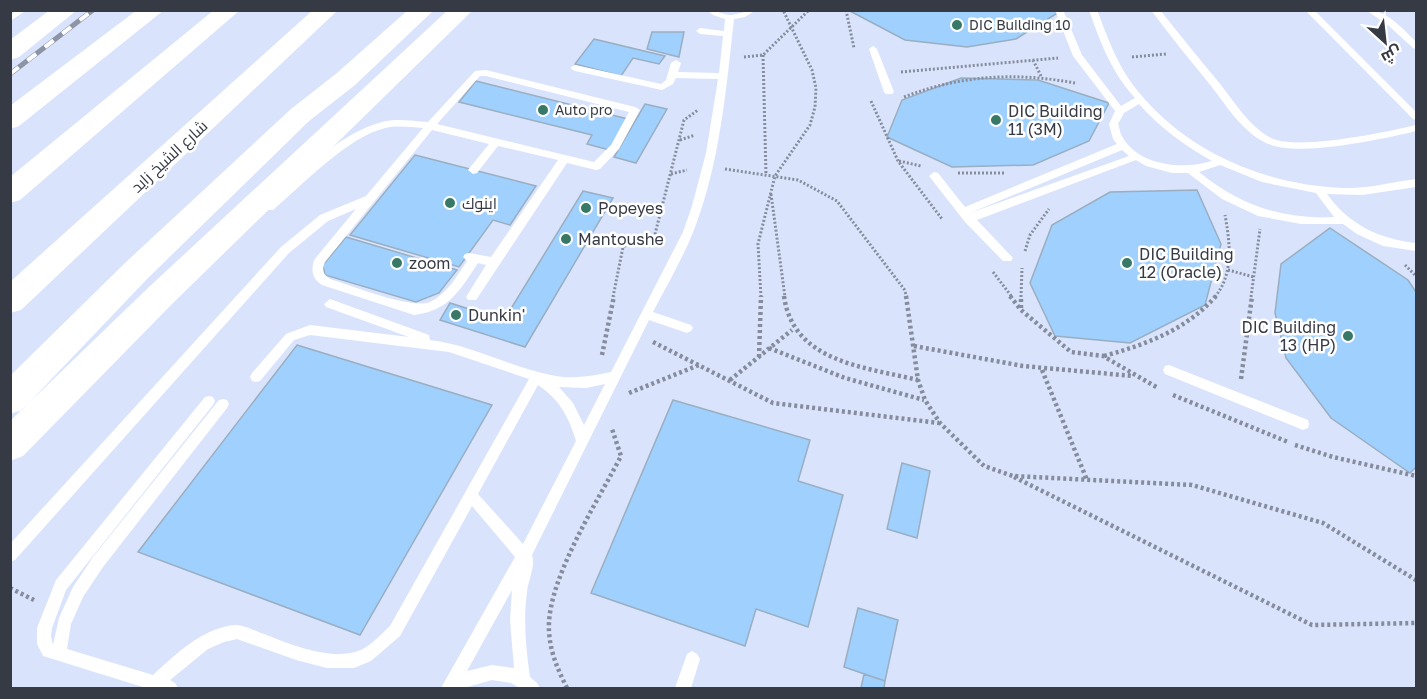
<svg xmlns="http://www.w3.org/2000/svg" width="1427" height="699" font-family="'Golos Text',Cairo,sans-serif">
<rect width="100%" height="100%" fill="#d9e4fc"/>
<path fill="#a0d0fe" stroke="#9aaec1" stroke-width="1.5" d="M848,10H1057L1059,12L1016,39L967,47L905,40Z
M652,32H684L679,57L647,49Z
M594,39L665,56L659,64L633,58L621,76L575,64Z
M961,78L1038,80L1109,103L1089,141L1033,165L952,167L887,137L902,100Z
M476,81L628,119L609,150L587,144L592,135L459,102Z
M645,104L667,109L636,163L614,157Z
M415,155L536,186L510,225L493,220L459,267L350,235Z
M1197,190L1221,244L1205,305L1130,343L1055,336L1030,283L1052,225L1110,192Z
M583,191L613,198L525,347L440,320L450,303L504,320Z
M1330,228L1408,280L1416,292V467L1410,473L1331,418L1286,358L1275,313L1281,264Z
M346,237L457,270L439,293L416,302L325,275L323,265Z
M297,345L492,405L360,635L138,552Z
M673,400L810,440L798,481L843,495L808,627L756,609L745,646L591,593Z
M902,463L930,471L917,538L887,529Z
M858,608L898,620L885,681L844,667Z
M864,674L885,681L884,688H861Z"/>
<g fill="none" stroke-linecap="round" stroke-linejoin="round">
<path stroke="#858c9d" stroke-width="3" stroke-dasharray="2 2" stroke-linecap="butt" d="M846,10L854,48
M763,55L766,175
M744,57L763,55L809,10
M1132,57L1166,54
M1033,60L1041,76
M901,72L1058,58
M904,97C961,75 1015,72 1075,83
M871,101L898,161L942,219
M680,140L695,135
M899,161L921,166
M725,169L798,180L837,201L904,289L907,297
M958,173H1004
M671,174L687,170
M771,194L785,297
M653,242L684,120L698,110
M1025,251L1030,235L1049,209
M1405,265L1416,276
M1228,270L1254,277
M993,272L1012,297
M613,297L623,247L636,240L662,242
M761,297L758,244L775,176L810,125L815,107L816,88L812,70L783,10
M1021,297L1022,268
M1215,297C1234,273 1230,243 1225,215
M1251,297L1260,229"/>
<path stroke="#858c9d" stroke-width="4.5" stroke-dasharray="3 3" stroke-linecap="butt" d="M784,296C793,362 864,367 918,380
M906,296L918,380L925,400L940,423L984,466L1013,476L1192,485L1323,523L1416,580
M1010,296L1021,310L1071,352L1103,356L1158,388
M1021,308V296
M653,342L773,403L939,423
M914,346L1023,366L1133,376
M769,348L845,378L924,400
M602,355L614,296
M1104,356C1147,344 1186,330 1216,296
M759,357L761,296
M1042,370L1087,480
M1241,379L1252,296
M730,380L792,330
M629,393L699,365
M1173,395L1288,442
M1295,445L1333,457L1416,476
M1014,477L1312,625L1416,623
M10,588L34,600
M567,688C558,670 550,652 549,631C546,581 598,501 621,456L612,429"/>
<path fill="#fff" fill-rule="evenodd" d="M17,10H27L10,21V15Z
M707,10C716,10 723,15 731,15C740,14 747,10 756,10L745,17L734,19C726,90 720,163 694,230C683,258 667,285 653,312L691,325L693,328L691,331L687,333L649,320L532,555C536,565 528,581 527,592C523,620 526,649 530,677L537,683L540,688H520L511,683L492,680L464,688H441L515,557L472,506L400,636L371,661L354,668H327L296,660L237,639L224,642L208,649L170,680L175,683L178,688H146L43,656L37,644V628L56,580L205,397L209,396L213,397L215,401L213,405L66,590L52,628L51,636L53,645L59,618L73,587L93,557L219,400L223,399L227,400L229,404L227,408L103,567L83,597L71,624L67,649L153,675C176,654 201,629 234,625C243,624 255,631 264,634C289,644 331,661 358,651C370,647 380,635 390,626L529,379L449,352L310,335L294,340L260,381L256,382L252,381L250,377L252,373L286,334L310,325L409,337L326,307L324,304L330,299L429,335L430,340C472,345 510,367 551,375C571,380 592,376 611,372L683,232L692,206L706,153L718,79L676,78L673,84L662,90L575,71L570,68L575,65L661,84L666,80L671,63L676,60L681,63L678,72L719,73L723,36L700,34L696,31L700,28L724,31L725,19L713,15ZM605,384L584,425L573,403L559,387L586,388ZM538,385C559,399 569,417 576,441L523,544L478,494ZM512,590L510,620L514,668L492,665L467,671Z
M1055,10H1063L1082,55L1121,106L1135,98C1112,73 1100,42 1089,10H1097C1107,36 1116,62 1133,85C1182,150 1263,185 1344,188C1368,189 1392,182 1416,179V187L1362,195L1327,194C1349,225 1380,239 1416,243V251L1383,246L1357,234L1343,224H1301L1258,216L1222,199L1188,173H1172L1146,166L1136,160L977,220L1013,258L1011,261H1003L965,222L929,176L934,172L938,173L965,207L1117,144L1113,139L1109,124L1115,111L1073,56ZM1139,104C1160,128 1184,145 1212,161C1183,170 1140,166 1123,138C1120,134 1120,129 1118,124L1124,113ZM1122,150L1129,156L970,213ZM1220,165L1262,182L1316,193L1334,217C1283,220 1239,205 1199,172Z
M1151,10H1160C1180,35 1200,60 1221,85C1235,103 1250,127 1271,138C1297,151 1387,132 1416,125V131C1383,139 1293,159 1264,142C1241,130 1226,105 1211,86C1191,61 1170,36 1151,10Z
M1305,10H1314L1416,112V120L1413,119Z
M1366,10C1387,10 1402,28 1416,42V49L1413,48L1389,26Z
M873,46L877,49L894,92L892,94H886L884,92L869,49Z
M486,70L635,107L640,110L619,149L600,169L596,170L567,163L476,300H468L466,297L486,265L478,263C460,290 449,311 414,315L322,285C312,278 311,272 314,260L356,209L328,221L289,253L15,560L10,562V544L281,247L320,215L366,196L423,128C411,127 397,125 385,128C348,137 302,185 273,210H265L264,207L265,204C298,176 339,133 382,122C396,118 413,121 428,122L475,71ZM480,76H486L629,112L611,145L594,162L437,124ZM432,130L489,144L468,170L473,174L477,173L498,146L558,160L491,257L469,253L465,254L463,257L467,261C457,276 447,294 430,302C412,310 350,285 330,279C322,273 322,270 325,262Z
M1169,365L1308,420L1309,424L1308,428L1303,430L1165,374L1163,370L1165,366Z
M692,651L697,654L700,659L691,688H675L687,654Z"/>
<path fill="#fff" fill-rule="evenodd" d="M50,10H77L19,57L10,60V40Z"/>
<path fill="#fff" fill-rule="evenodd" d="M137,10H164L19,126L10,129V106Z
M214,10H240L20,200L10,203V177Z
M313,10H338L21,310L10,313V282Z
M408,10H434L355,85L309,121L148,278L22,410L10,414V376L126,262L291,109L337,73Z
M448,10H473L172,304L23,456L10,461V421L150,286Z"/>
<g stroke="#8d94a6" stroke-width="5">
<path id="rail" d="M10,74L93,10"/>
</g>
<use href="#rail" stroke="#fff" stroke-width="4" stroke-dasharray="11" stroke-linecap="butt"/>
</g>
<g fill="#387866" stroke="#fff" stroke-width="2">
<circle cx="957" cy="25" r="6"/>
<circle cx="543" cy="110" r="6"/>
<circle cx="996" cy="120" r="6"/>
<circle cx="450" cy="203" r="6"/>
<circle cx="586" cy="208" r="6"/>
<circle cx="566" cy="239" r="6"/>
<circle cx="397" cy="263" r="6"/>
<circle cx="1127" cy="263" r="6"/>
<circle cx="456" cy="315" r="6"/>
<circle cx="1348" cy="336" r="6"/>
</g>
<g text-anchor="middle" stroke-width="5" stroke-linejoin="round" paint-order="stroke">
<g font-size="14" fill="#363a44" stroke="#fff" text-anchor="start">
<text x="969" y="30">DIC Building 10</text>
<text x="555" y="115">Auto pro</text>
</g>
<g font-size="16" fill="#363a44" stroke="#fff" text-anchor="start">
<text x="1008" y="117">DIC Building<tspan x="1008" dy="18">11 (3M)</tspan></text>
<text x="462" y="209">اينوك</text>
<text x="598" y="214">Popeyes</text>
<text x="578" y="245">Mantoushe</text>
<text x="1139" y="260">DIC Building<tspan x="1139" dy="18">12 (Oracle)</tspan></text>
<text x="409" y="269">zoom</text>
<text x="468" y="321">Dunkin'</text>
<text x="1336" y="333" text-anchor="end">DIC Building<tspan x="1336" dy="18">13 (HP)</tspan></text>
</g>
<g font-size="16" fill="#363a44" stroke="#fff">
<text transform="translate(169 156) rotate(-43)" y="6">شارع الشيخ زايد</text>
</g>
</g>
<rect width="1427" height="699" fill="none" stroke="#363a44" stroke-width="24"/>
<g transform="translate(1385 42) rotate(153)" stroke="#ffffff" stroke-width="4.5" paint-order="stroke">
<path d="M0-4.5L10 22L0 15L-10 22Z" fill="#363a44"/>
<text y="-9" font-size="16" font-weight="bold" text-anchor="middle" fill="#363a44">ش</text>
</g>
</svg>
